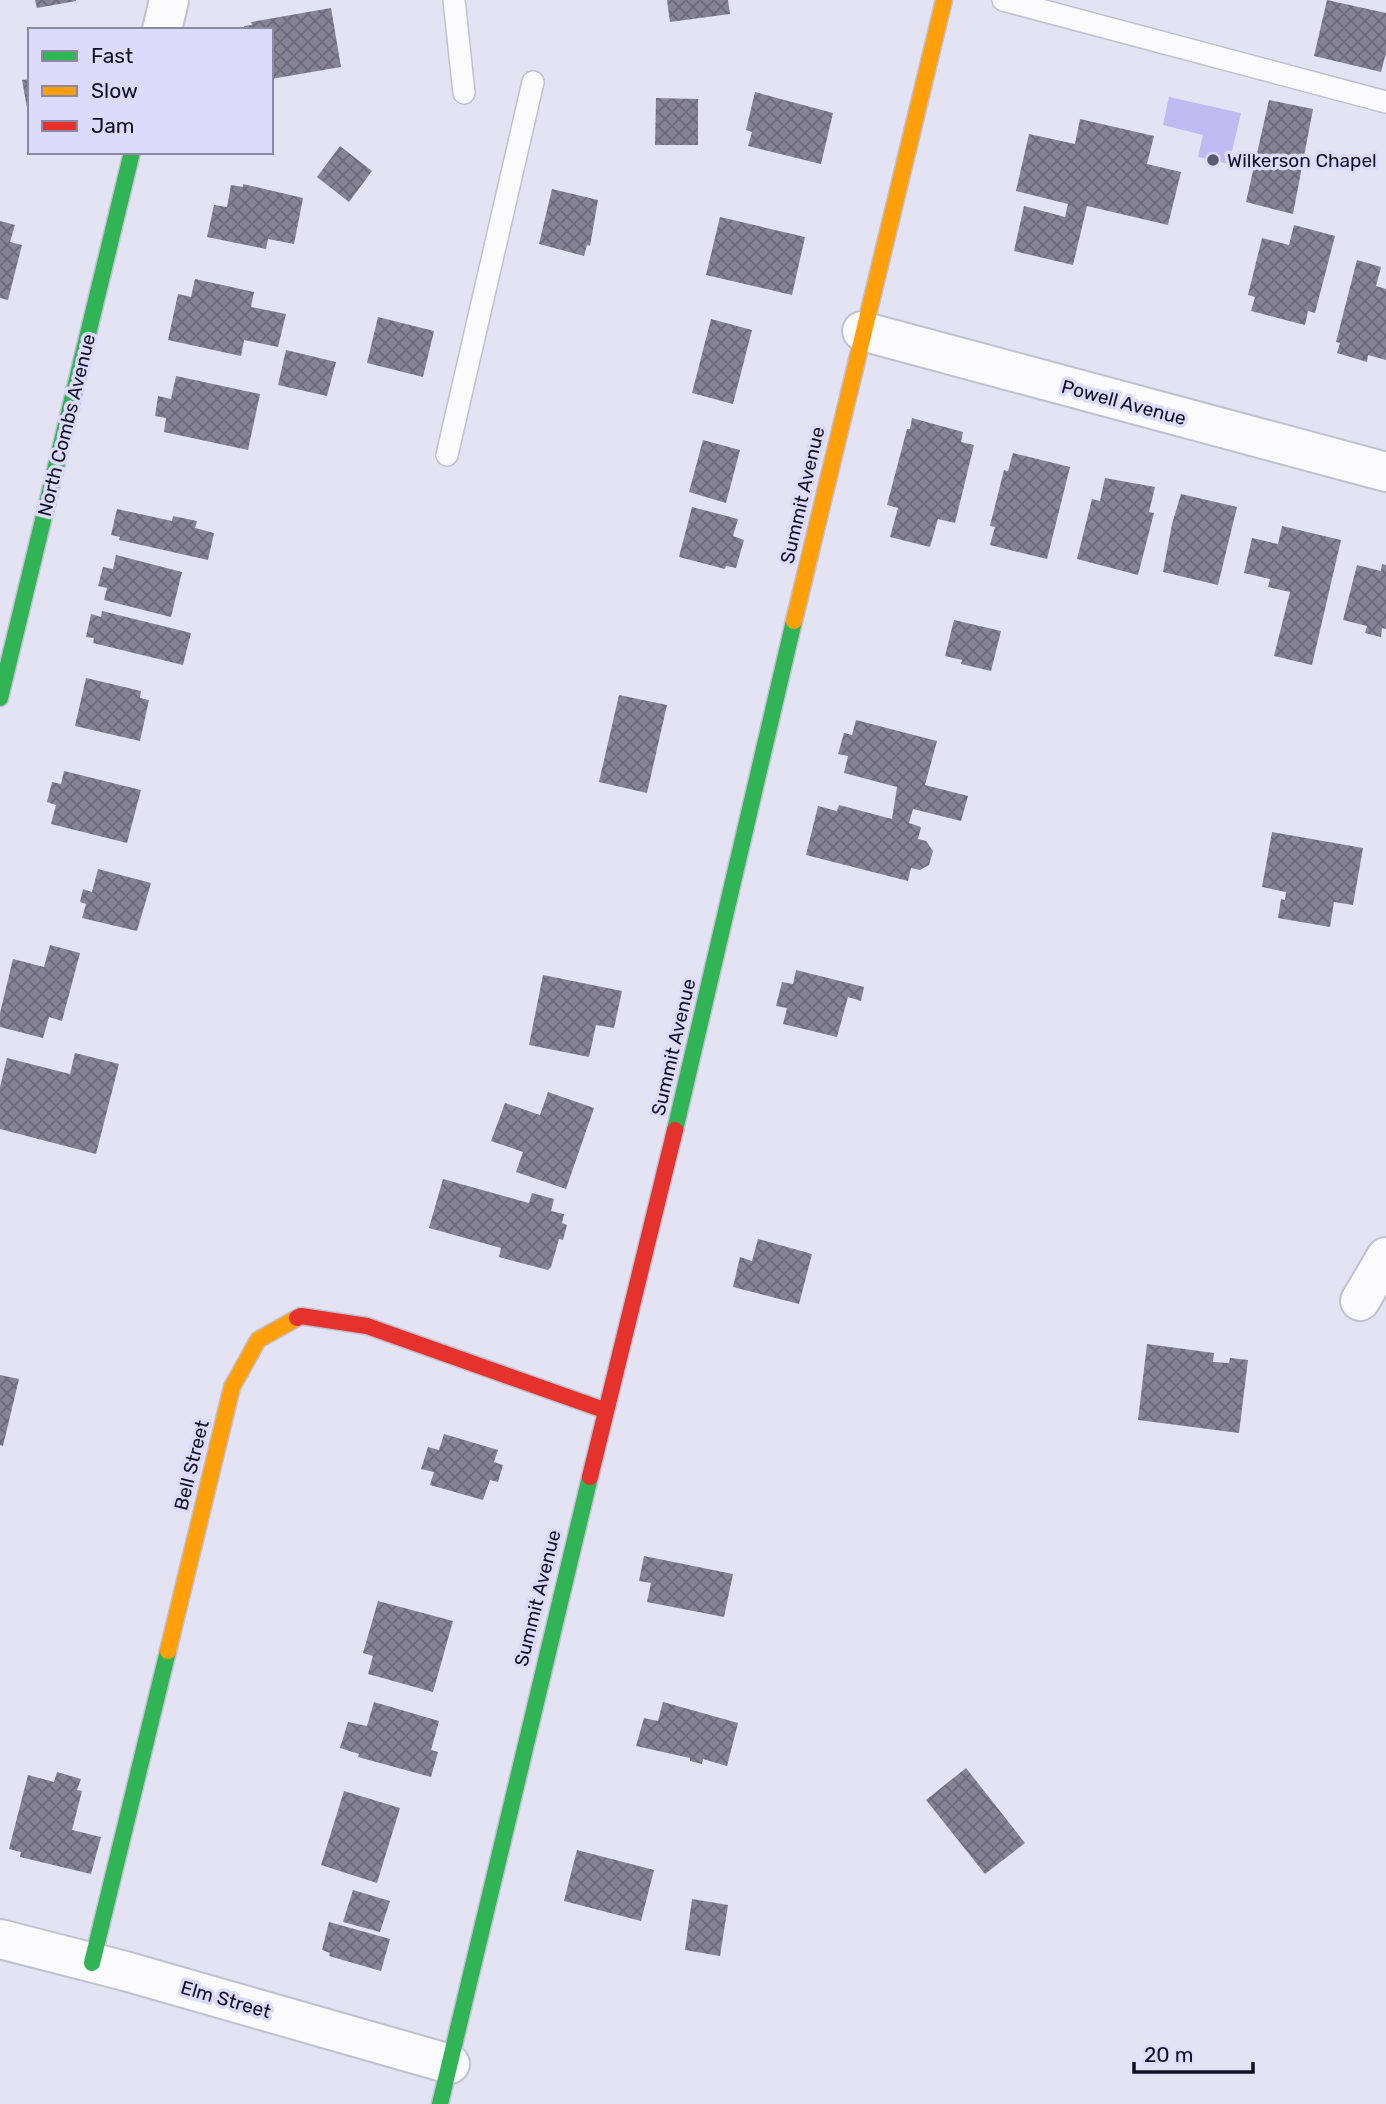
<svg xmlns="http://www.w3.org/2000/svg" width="1386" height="2104" font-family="Rubik,sans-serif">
<defs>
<pattern id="building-cross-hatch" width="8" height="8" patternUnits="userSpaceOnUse" patternTransform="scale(1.75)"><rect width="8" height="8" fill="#868494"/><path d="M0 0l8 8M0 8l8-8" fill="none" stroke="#6c6a78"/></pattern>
</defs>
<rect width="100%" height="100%" fill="#e3e3f4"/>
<path fill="#c0baf2" d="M1169,97L1241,113L1229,164L1198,157L1203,135L1163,125Z"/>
<path fill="url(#building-cross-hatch)" d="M35,0H76V1L37,8Z
M667,0H728L730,14L670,22Z
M1327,0L1386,13V53L1381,72L1314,56Z
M331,8L341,67L271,79V30H244V26L252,25L251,22Z
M30,79V113H28L22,80Z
M755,92L833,113L821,164L748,146L752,132L746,130Z
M656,98L698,99V145H655Z
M1269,100L1313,109L1293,214L1246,202Z
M1080,119L1154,136L1147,164L1181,172L1168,225L1087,206L1073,265L1014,251L1024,206L1065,217L1068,204L1016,191L1029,134L1075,144Z
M340,146L372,171L349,202L317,177Z
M243,184L303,198L294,244L268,239L266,249L207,237L214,205L227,207L231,185L243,187Z
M552,189L598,200L590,246L587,245L584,256L539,244Z
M720,217L805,237L792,295L706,275Z
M0,221L15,225L10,242L22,245L8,300L0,298Z
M1294,225L1335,236L1315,313L1308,311L1305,325L1251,311L1255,297L1248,295L1262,238L1289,245Z
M1357,260L1381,267L1376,286L1386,289V360L1368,355L1367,362L1337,353L1340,343L1336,342Z
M195,279L254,292L251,307L286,314L278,347L244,340L241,356L168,340L178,294L191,297Z
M378,317L434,331L423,377L367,363Z
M711,319L752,330L733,404L692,393Z
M286,350L336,362L327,396L278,385Z
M176,376L260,394L248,450L164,432L166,418L155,416L158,396L171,399Z
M912,418L963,432L961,442L974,445L955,523L938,519L930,547L890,537L898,508L887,505L907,429H910Z
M703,440L740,450L726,503L689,492Z
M1013,453L1070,467L1047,559L990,545L995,527L990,526L1004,470L1008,471Z
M1105,478L1155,487L1149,512L1154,513L1138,575L1077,559L1092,499L1100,501Z
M1181,494L1237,507L1218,585L1163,572L1172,524Z
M692,507L738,519L733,536L744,540L736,568L726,566L725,569L679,557Z
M117,509L172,521L173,516L197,521L195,528L214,533L208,560L119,540L120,537L111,535Z
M1282,526L1341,540L1312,665L1274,656L1290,592L1268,587L1270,579L1244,573L1252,538L1278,544Z
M116,555L182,572L171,617L104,600L107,588L98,586L103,567L113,569Z
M1382,564L1386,565V629L1382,628L1381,637L1365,633L1367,626L1343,620L1357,565L1381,571Z
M102,611L191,633L183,665L93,643L94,638L86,637L91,614L101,617Z
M954,620L1001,631L991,671L961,664L962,660L945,656Z
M86,678L141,691L140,698L149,700L140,741L75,726Z
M619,695L667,705L647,793L599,782Z
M856,720L937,741L925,785L968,796L961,821L913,809L909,823L921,827L918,839L926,841L933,851L929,865L920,870L911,868L908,881L806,855L818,806L837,811L839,805L892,819L897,787L844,773L848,756L838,754L844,733L852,735Z
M64,771L141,790L127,843L51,824L56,805L47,802L52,782L61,784Z
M1272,832L1363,848L1353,905L1334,902L1330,927L1278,918L1281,899L1285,900L1286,892L1262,887Z
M98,869L151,883L137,931L82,918L86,904L80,902L83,889L92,892Z
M50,945L80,953L62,1021L49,1017L43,1038L0,1027V1013L13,959L44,967Z
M796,970L864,987L861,1001L848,997L837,1037L783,1024L787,1008L776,1006L782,982L793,984Z
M543,975L622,991L614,1028L596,1025L589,1057L529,1045Z
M75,1053L119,1064L96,1154L0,1129V1087L7,1058L70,1074Z
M548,1092L594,1108L566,1189L516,1172L523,1152L491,1141L505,1103L540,1115Z
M443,1179L529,1203L532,1193L554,1199L551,1211L564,1214L562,1223L567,1225L563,1240L559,1239L551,1267L548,1270L499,1257L501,1248L429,1228Z
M758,1239L812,1254L799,1304L733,1287L740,1257L752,1261Z
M1147,1344L1214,1353L1213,1362L1229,1363L1230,1358L1248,1360L1239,1433L1138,1420Z
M0,1375L19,1379L3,1446L0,1445Z
M444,1434L498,1450L494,1462L503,1465L498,1482L490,1480L483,1500L430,1485L434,1472L421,1469L428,1447L439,1450Z
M644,1556L733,1574L724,1617L647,1602L651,1583L639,1581Z
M378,1601L453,1621L433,1692L368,1674L373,1656L363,1653Z
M374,1702L439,1721L431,1750L438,1752L431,1777L358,1757L359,1754L340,1748L348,1722L367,1726Z
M663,1702L738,1723L727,1766L703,1759L702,1764L690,1761V1758L636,1746L644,1718L658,1721Z
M966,1768L1025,1843L985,1874L926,1800Z
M57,1772L81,1779L77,1790L82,1791L72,1830L101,1837L91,1874L20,1857L21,1852L9,1849L28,1775L54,1782Z
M344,1791L400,1808L377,1883L321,1865Z
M577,1850L654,1870L641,1921L564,1901Z
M353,1890L390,1901L380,1932L343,1922Z
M692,1899L728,1905L720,1956L685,1950Z
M329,1922L390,1939L381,1971L329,1956L330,1953L322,1950Z"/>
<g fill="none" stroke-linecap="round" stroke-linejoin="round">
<g stroke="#c1c0d2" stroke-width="24">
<path id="lane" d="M454,0L464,93
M1003,0L1386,102
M447,455L533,82"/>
</g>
<g stroke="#c1c0d2" stroke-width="42">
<path id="street" d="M162,30L169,0
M862,331L1386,472
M1360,1301L1386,1257
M0,1939L125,1971L450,2064"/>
</g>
<g stroke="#c1c0d2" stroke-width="19">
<path id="fast" d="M0,698L132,152
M675,1130L794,621
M92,1963L168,1651
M440,2104L590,1477"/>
</g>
<g stroke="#c1c0d2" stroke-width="19">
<path id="slow" d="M794,621L944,0
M168,1651L232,1387L258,1340L297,1318"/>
</g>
<g stroke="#c1c0d2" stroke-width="19">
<path id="jam" d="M297,1318L301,1316L367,1326L604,1410
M590,1477L675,1130"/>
</g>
<use href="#lane" stroke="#fbfbfd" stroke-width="21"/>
<use href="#street" stroke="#fbfbfd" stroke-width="38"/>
<use href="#fast" stroke="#30b455" stroke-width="16"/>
<use href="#slow" stroke="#ff9f0a" stroke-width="16"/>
<use href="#jam" stroke="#e5322d" stroke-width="16"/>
</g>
<circle fill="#5b596c" stroke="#dddbfc" stroke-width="2.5" cx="1213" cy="160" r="7"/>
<g text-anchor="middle" stroke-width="7" stroke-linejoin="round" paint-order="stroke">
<g font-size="19" fill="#120f23" stroke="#dddbfc" text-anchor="start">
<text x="1227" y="167">Wilkerson Chapel</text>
</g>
<g font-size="19" fill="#120f23" stroke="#dddbfc">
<text transform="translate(1124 402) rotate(15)" y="7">Powell Avenue</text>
<text transform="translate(66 425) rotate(-76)" y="7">North Combs Avenue</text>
<text transform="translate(802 495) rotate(-77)" y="7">Summit Avenue</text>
<text transform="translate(673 1047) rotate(-77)" y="7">Summit Avenue</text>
<text transform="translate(191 1465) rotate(-76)" y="7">Bell Street</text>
<text transform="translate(537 1598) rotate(-76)" y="7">Summit Avenue</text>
<text transform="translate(226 1999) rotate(16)" y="7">Elm Street</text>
</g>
</g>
<rect x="28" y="28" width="245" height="126" fill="#dddbfc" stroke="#8c89a5" stroke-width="2"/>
<rect x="42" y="51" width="35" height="10" fill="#30b455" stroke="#8c89a5" stroke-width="2"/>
<text x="91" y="63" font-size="21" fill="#120f23">Fast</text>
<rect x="42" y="86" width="35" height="10" fill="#ff9f0a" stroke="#8c89a5" stroke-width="2"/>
<text x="91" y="98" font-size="21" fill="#120f23">Slow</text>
<rect x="42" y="121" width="35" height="10" fill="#e5322d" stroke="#8c89a5" stroke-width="2"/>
<text x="91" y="133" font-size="21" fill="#120f23">Jam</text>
<path d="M1134 2062v10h119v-10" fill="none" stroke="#120f23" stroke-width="3.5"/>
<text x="1144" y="2062" font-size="21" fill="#120f23" stroke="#dddbfc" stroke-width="5" paint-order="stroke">20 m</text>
</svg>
